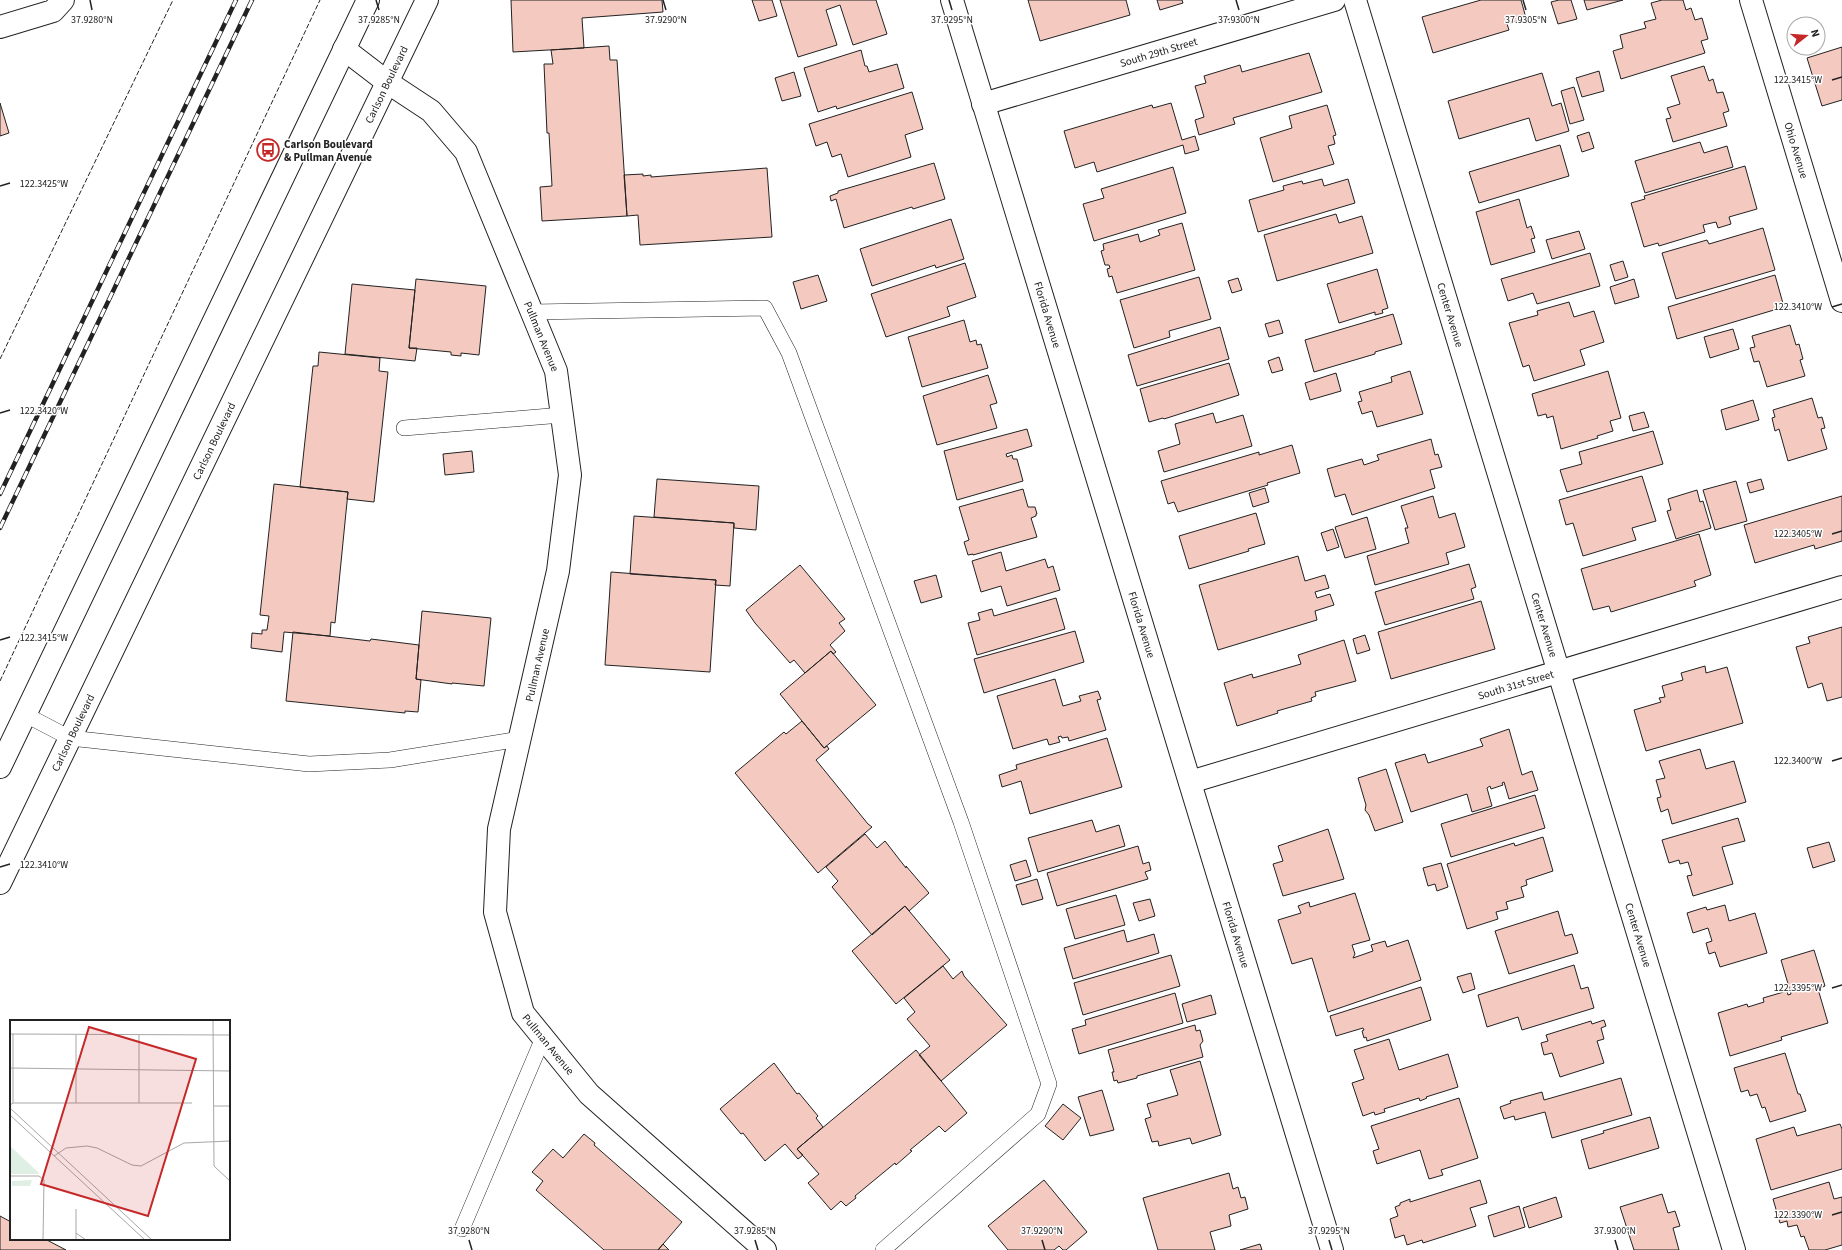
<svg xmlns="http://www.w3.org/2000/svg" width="1842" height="1250" font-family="'Source Sans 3',sans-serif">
<rect width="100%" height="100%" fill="#fff"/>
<path fill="#f3c9c0" stroke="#222" d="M511,0H662L663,12L582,18L584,48L513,52Z
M752,0H772L777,16L759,21Z
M780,0H876L887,34L853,45L840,5L826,10L837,45L798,57Z
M1028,0H1126L1130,15L1040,41Z
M1157,0H1182L1183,3L1160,10Z
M1481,0H1521L1526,18L1507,24L1509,30L1433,53L1422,17Z
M1559,0H1571L1577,19L1558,24L1551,2Z
M1584,0H1623L1587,10Z
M1662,0H1683L1686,10L1691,8L1695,20L1702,18L1708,39L1701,41L1705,53L1621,79L1613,51L1623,48L1620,35L1646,28L1644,22L1656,19L1651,3Z
M609,46L610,60H617L627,216L542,221L540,187L552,186L549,133H547L544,64H553L551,50Z
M1842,47V100L1822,106L1807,58Z
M861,50L865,66H867L869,72L897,64L904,88L837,109L836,106L818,112L804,68Z
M1309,53L1322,92L1233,118L1235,124L1199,135L1195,120L1204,117L1195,86L1206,83L1204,76L1240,65L1242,72Z
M1704,66L1709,81L1713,79L1717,93L1723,92L1729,111L1723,113L1727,126L1673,142L1666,119L1671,118L1667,108L1680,104L1671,76Z
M1599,71L1604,91L1582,97L1576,78Z
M794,72L801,96L782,101L775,78Z
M1542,73L1552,106L1561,103L1569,131L1536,141L1529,118L1459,139L1448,101Z
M1574,87L1584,120L1570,124L1561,91Z
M912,92L923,129L905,135L911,157L848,177L841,154L832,157L827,142L816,146L809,124Z
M0,103L9,133L0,136Z
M1171,103L1182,140L1195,136L1199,150L1185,154L1183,145L1097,172L1094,162L1075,168L1064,131L1152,105L1153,108Z
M1327,105L1336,135L1333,136L1335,144L1328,146L1334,164L1273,182L1260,138L1292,128L1289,116Z
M1589,132L1594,148L1582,152L1577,136Z
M1700,142L1704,153L1727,146L1733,167L1645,193L1635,161Z
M1560,145L1569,176L1479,203L1469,172Z
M934,163L945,199L913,209L912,207L844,228L836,199L831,201L830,196L838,193V191Z
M1745,166L1757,209L1729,217L1731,224L1718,228L1716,222L1703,225L1705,232L1659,246L1658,243L1644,247L1631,203L1645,199L1644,196Z
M1173,167L1186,213L1094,241L1083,204L1104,198L1101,189Z
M767,168L772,237L640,245L638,215L627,216L624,175L643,174V176L651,175V177Z
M1322,179L1324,186L1348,179L1355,203L1258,232L1249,200L1284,190L1283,186L1302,181L1303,184Z
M1519,199L1527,228L1531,226L1535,238L1531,239L1535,252L1491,265L1476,212Z
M1336,214L1339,223L1362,216L1373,253L1277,281L1264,235Z
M951,219L964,259L936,268L935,265L872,286L860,249Z
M1182,223L1195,270L1117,293L1112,276L1109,277L1107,269L1110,268L1109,265H1105L1101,251L1104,250L1103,244L1138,234L1140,242L1160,235L1158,230Z
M1763,228L1775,270L1676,299L1662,253L1707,240L1709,244Z
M1579,231L1585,249L1552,259L1546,240Z
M1590,253L1600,286L1537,304L1533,293L1508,301L1501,279Z
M1623,261L1628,277L1615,281L1610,265Z
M965,263L976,297L947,307L950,316L886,337L871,294Z
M1377,269L1388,308L1382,310L1383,313L1375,315V312L1339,323L1327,284Z
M818,275L827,301L801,309L793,282Z
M1775,275L1784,307L1677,339L1668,307Z
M1199,277L1211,319L1169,331L1170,337L1134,348L1120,300Z
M1238,278L1242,290L1232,293L1228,281Z
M416,279L486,286L479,355L461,353V356L451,355V352L409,348Z
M1634,279L1639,297L1615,304L1610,287Z
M352,284L415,290L409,348H417L415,361L345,354Z
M1569,302L1574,317L1594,311L1604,342L1580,350L1585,365L1534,381L1529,365L1523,367L1509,323L1538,315L1537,311Z
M1393,314L1402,344L1375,352V354L1314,372L1305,340Z
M964,320L970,342L976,340L977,345L981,344L988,368L922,387L908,337Z
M1279,320L1283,333L1269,337L1265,324Z
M1790,325L1796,345L1799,344L1803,359L1800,360L1805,376L1767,387L1759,361L1754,362L1750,348L1755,347L1752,336Z
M1220,327L1229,359L1137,386L1128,355Z
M1733,329L1739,349L1710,358L1704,337Z
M319,352L380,358L379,371L388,372L374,502L347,499L348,492L300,487L313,366H318Z
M1279,357L1283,370L1272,373L1268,361Z
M1229,363L1239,395L1164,419L1163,418L1149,422L1140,389Z
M1410,371L1423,414L1377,427L1372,411L1362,414L1358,402L1362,401L1359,392L1392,382L1391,377Z
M1608,371L1621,418L1610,421L1613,431L1597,436L1598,438L1561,449L1553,416L1547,418L1546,414L1538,416L1532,394Z
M1336,373L1341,391L1310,400L1305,383Z
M988,375L997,403L990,405L997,428L937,445L923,396Z
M1812,398L1818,418L1822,417L1825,428L1821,429L1827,449L1788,461L1779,429L1775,431L1772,418L1775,417L1773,410Z
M1753,400L1759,420L1726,430L1721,410Z
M1644,412L1649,427L1633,431L1629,416Z
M1213,413L1216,423L1243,415L1252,446L1164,472L1158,451L1180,444L1175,424Z
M1027,429L1032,446L1006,454L1007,457L1012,455L1013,459H1017L1023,481L957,500L944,451Z
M1653,431L1663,464L1567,492L1560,470L1582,464L1579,452Z
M1431,439L1435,455L1438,454L1442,467L1430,470L1435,488L1352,515L1345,494L1335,497L1327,469L1362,459L1364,465L1379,460L1377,455Z
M1292,445L1300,473L1267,483L1268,485L1178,512L1174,502L1168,504L1161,481L1259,452V455Z
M472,451L474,472L445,475L443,454Z
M1642,476L1656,521L1632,528L1636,540L1583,556L1573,523L1566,525L1559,500Z
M657,479L759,486L756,530L734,528V523L654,517Z
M1761,479L1764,489L1750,493L1747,483Z
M1736,481L1747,521L1715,530L1703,490Z
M274,484L348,492L335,623L331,622L330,636L284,632L282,652L251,648L252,633L262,634V630H267L269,616L260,615Z
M1265,488L1269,502L1253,507L1249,493Z
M1023,489L1028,507H1035L1037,514H1036V516L1031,518L1037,537L973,555V554L968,555L964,542L969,540L959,507Z
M1697,490L1700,502L1703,501L1711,528L1676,539L1667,511L1671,510L1668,499Z
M1433,496L1439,518L1455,513L1465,547L1446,553L1449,564L1375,585L1367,556L1409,543L1405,528H1408L1401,506Z
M1842,496V541L1815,549L1814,545L1755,563L1744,525Z
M1256,513L1265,544L1248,549L1249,551L1189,569L1179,536Z
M634,516L734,523L730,586L715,585L716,580L630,574Z
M1367,517L1376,549L1345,558L1335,527Z
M1333,529L1339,547L1327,551L1321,533Z
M1699,534L1711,575L1694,581L1696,586L1611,612L1609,606L1593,610L1581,569Z
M1001,552L1006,571L1045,559L1048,568L1053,566L1060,590L1007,606L1001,586L981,592L972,561Z
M1298,556L1305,581L1325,575L1329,588L1315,592L1317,598L1330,594L1334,605L1315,611L1317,620L1218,650L1199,585Z
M1469,564L1476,587L1471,589L1474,599L1385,625L1375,592Z
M800,565L845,619L839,623L845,631L830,645L836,652L833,654L831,651L805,673L794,660L790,663L755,623L746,610Z
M611,572L716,580L710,672L605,665Z
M936,575L942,597L921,603L914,581Z
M1056,598L1065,629L977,655L968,623L980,620L978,613L992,609L994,616Z
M1481,601L1495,649L1391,679L1378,632Z
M422,611L491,618L484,686L452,683V684L416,679Z
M1842,627V697L1827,701L1822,683L1808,688L1796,647L1810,643L1808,637Z
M1075,631L1084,662L984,693L974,659Z
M293,632L370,641L371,639L419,645L416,679L421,680L418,712L405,711V713L286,701Z
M1365,635L1370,650L1357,654L1353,639Z
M1344,640L1356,681L1315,692L1316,696L1311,698L1312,701L1277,711L1278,713L1237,726L1224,683L1252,674L1253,678L1301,664L1298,655Z
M831,651L876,705L824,748L780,694Z
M1705,666L1706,673L1727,667L1743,723L1646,751L1634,710L1661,702L1659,698L1665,697L1662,686L1683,680L1681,673Z
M1055,679L1063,706L1081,701L1079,696L1098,691L1101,699L1097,700L1106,730L1069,741L1068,737L1062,738L1061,736L1058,737L1060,742L1049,745L1047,739L1013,749L997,696Z
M802,721L824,748L827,746L829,749L816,760L868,824L872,827L818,873L735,773L784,732L786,734Z
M1509,729L1522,775L1532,771L1538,790L1509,799L1504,782L1502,783L1503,785L1491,789L1490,786L1487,788L1492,806L1472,812L1467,794L1411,812L1395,763L1425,754L1428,763L1483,746L1480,739Z
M1107,738L1122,787L1030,814L1021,781L1002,787L999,775L1017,769L1016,765Z
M1700,749L1706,769L1734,761L1746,802L1672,824L1668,809L1661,812L1657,798L1661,797L1656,780L1665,778L1659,761Z
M1386,769L1403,822L1375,831L1369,815L1365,810L1366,805L1358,778Z
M1535,795L1545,828L1451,857L1441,824Z
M1738,818L1745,841L1722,847L1733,884L1693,896L1687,876L1692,875L1688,862L1680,864L1679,860L1669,863L1662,840Z
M1092,820L1096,832L1119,825L1125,846L1038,872L1028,838Z
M1328,829L1344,879L1283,896L1273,864L1283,861L1278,846Z
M865,834L877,848L885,841L906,868V866L929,893L909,911L905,906L872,935L832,887L838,881L826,867Z
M1543,837L1553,871L1526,880L1527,885L1521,887L1524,897L1506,902L1508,909L1496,912L1498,919L1467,929L1447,864L1514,843L1515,846Z
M1829,842L1835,861L1813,868L1807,848Z
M1138,846L1143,864L1149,862L1151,870L1145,872L1148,879L1057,906L1047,873Z
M1026,860L1031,876L1015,881L1010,865Z
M1441,863L1448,887L1437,891L1435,884L1428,886L1423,868Z
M1037,879L1043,899L1022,905L1016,885Z
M1355,893L1370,940L1352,945L1355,954L1353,958L1373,951L1371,945L1385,941L1387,947L1408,940L1421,980L1328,1012L1312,958L1292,964L1278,920L1301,913L1298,906L1309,902L1310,907Z
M1116,895L1125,925L1075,939L1066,909Z
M1150,899L1155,916L1139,921L1133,903Z
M1725,905L1729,921L1755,913L1767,953L1720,967L1715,952L1709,954L1706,943L1712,941L1708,928L1693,933L1687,913L1706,907L1707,910Z
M905,906L950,960L896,1004L852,951Z
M1558,911L1565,936L1572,934L1578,953L1509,974L1495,931Z
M1124,930L1127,942L1154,934L1159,953L1073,979L1064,948Z
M1814,950L1825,986L1818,989L1828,1023L1781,1037L1782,1040L1730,1056L1718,1013L1747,1004L1748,1007L1764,1002L1763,998L1787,991L1788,995L1791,994L1781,960Z
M1171,955L1180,986L1083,1015L1074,983Z
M1574,965L1581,989L1588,987L1594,1008L1522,1030L1518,1017L1487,1027L1478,995Z
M943,966L953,979L962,971L964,976L1007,1025L941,1081L919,1055L930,1046L907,1019L915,1012L904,998Z
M1471,973L1475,989L1463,993L1457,977Z
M1421,987L1431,1020L1367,1041L1366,1037L1364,1038L1362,1031L1364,1030L1363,1028L1336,1036L1330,1016Z
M1175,993L1183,1023L1079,1054L1072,1029L1086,1025L1085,1020Z
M1211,995L1216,1014L1187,1022L1182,1004Z
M1604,1020L1606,1026L1601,1028L1604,1039L1597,1041L1604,1063L1560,1077L1552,1053L1544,1055L1541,1043L1548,1041L1546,1035L1591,1021L1592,1024Z
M1195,1025L1196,1031L1200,1030L1203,1041L1200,1045L1203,1057L1137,1076V1078L1118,1083L1117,1080L1114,1081L1112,1072H1114L1108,1050Z
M1389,1039L1399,1070L1448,1054L1458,1087L1426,1097L1427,1098L1420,1101L1419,1098L1384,1109L1385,1112L1375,1115L1374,1112L1363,1116L1352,1083L1364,1079L1354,1050Z
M916,1050L967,1113L945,1132L939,1126L910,1150L912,1151L896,1165L895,1163L855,1196L856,1198L846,1206L841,1201L831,1210L808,1183L819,1174L797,1149Z
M1785,1053L1798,1094H1800L1806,1111L1770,1122L1765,1107L1762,1108L1757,1094L1750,1096L1748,1090L1741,1092L1734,1068Z
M1200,1061L1221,1135L1192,1144L1190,1138L1159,1146L1158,1141L1152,1142L1145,1119L1151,1117L1147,1104L1178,1095L1170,1070Z
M774,1063L797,1094L799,1093L818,1116L816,1118L823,1127L797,1149L803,1155L798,1159L785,1144L765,1161L743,1133L741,1134L720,1109Z
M1621,1078L1632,1115L1552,1138L1545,1112L1515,1120L1514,1116L1504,1119L1500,1107L1511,1103L1510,1101L1542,1092L1544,1100Z
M1102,1090L1114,1130L1090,1136L1078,1097Z
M1459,1098L1478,1158L1441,1170L1443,1175L1429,1179L1420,1150L1377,1164L1373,1151L1379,1149L1371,1126Z
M1063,1104L1081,1118L1063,1140L1045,1126Z
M1650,1117L1659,1148L1589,1169L1581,1140L1604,1133L1603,1131Z
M1840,1124L1842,1129V1169L1771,1190L1756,1139L1794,1127L1797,1136Z
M584,1134L595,1143L594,1145L682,1222L658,1250H604L536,1190L543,1181L532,1172L553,1149L563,1158Z
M1229,1173L1233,1189L1238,1187L1241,1198L1245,1197L1248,1209L1229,1215L1231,1226L1210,1232L1215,1250H1158L1143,1198Z
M1044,1180L1087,1232L1066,1250H1063L1059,1246L1054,1250H1008L988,1226Z
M1480,1180L1487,1203L1470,1208L1476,1226L1423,1243L1422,1240L1407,1245L1404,1235L1395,1238L1390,1219L1398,1216L1395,1207L1400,1205V1203L1410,1199V1202Z
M1829,1182L1834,1199L1842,1197V1245L1825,1250H1809L1804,1236L1801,1237L1797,1225L1788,1227L1787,1221L1780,1223L1773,1199Z
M1662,1194L1668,1213L1675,1211L1680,1226L1673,1228L1679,1250H1634L1620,1207Z
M1556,1197L1562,1217L1529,1228L1523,1208Z
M1519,1206L1525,1227L1494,1237L1488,1216Z
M0,1216L11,1222V1239H45L66,1250H0Z
M663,1244L669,1250H658Z
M1260,1244L1262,1250H1240Z"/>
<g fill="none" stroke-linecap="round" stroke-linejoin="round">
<g stroke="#222" stroke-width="16">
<path id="lane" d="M532,312L765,308L789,353L961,822L1049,1084L1038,1114L883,1250
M404,428L562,415
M26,715L70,738L309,764L390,760L520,739
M462,1229L543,1038"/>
</g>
<g stroke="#222" stroke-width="24">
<g id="street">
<path id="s1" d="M952,0L1332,1250"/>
<path id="s2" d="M1355,0L1734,1250"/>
<path id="s3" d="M1751,0L1842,301"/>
<path d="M0,27L53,11L63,0"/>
<path id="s4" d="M344,49L387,82L431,111L466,152L556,371L570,475L558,571L499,829L495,912L523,1013L589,1094L765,1250"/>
<path id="s5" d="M983,104L1334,0"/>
<path id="s6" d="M1190,782L1842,587"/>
</g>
</g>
<g stroke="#222" stroke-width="24">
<g id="secondary">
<path d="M0,767L368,0"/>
<path id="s7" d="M0,883L427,0"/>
</g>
</g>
<use href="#lane" stroke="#fff" stroke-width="15"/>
<use href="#street" stroke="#fff" stroke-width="22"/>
<use href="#secondary" stroke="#fff" stroke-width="22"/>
<g stroke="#222" stroke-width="4.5">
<path id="rail" d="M0,494L236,0
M0,528L252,0"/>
</g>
<use href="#rail" stroke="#fff" stroke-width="3" stroke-dasharray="9" stroke-linecap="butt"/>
<path stroke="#222" stroke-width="1" stroke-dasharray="5 2" stroke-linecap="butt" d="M0,359L173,0
M0,681L320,0"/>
</g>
<path fill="none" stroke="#222" stroke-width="1.5" d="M90,0L92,10M376,0L379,10M663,0L666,10M949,0L952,10M1236,0L1239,10M1523,0L1526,10M1832,80L1842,77M0,186L10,183M1832,307L1842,304M0,413L10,410M1832,534L1842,531M0,640L10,637M1832,761L1842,758M0,867L10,864M1832,988L1842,985M1832,1215L1842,1212M469,1240L472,1250M755,1240L758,1250M1042,1240L1045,1250M1329,1240L1332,1250M1615,1240L1618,1250"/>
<defs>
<g id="bus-ring" transform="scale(1.15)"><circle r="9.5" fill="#fff" stroke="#c62828" stroke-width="1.5"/><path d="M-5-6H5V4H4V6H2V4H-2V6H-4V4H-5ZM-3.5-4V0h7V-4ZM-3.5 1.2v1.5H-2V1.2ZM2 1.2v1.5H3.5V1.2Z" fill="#c62828"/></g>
</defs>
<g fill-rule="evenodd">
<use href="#bus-ring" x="268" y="150"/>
</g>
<g text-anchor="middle" stroke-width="3" stroke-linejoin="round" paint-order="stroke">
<g font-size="11" fill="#222" stroke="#fff">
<text dy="4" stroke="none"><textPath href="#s5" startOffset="183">South 29th Street</textPath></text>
<text dy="4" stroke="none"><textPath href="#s7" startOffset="887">Carlson Boulevard</textPath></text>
<text dy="4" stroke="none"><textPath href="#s3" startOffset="157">Ohio Avenue</textPath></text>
<text dy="4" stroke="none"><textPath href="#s1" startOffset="329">Florida Avenue</textPath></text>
<text dy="4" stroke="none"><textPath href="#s2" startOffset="329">Center Avenue</textPath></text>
<text dy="4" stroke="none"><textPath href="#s4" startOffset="360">Pullman Avenue</textPath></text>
<text dy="4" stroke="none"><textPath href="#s7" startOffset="491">Carlson Boulevard</textPath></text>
<text dy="4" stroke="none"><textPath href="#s1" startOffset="653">Florida Avenue</textPath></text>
<text dy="4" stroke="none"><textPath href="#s2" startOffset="653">Center Avenue</textPath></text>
<text transform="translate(537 665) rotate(-77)" y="4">Pullman Avenue</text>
<text dy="4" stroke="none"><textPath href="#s6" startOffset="340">South 31st Street</textPath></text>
<text dy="4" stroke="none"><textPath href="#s7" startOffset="167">Carlson Boulevard</textPath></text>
<text dy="4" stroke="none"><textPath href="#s1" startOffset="977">Florida Avenue</textPath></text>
<text dy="4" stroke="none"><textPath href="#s2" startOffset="977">Center Avenue</textPath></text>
<text dy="4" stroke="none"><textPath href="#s4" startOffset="1092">Pullman Avenue</textPath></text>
</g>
<g font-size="11" font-weight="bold" fill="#222" stroke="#fff" text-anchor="start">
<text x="284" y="148">Carlson Boulevard<tspan x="284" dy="13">&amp; Pullman Avenue</tspan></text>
</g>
</g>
<g transform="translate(10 1020)">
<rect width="220" height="220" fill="#fff"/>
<path d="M0,126L29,153L28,154H0ZM22,160L20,166H2V161Z" fill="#e0efe3"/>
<path fill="none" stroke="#a7a7a7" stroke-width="1" d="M203,0L204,146L220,161M0,14L220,15M0,48L220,51M3,83V14M66,83V15M129,83V15M0,85L3,83H182M204,86H220M0,88L142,220M0,95L135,220M44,136L56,128L77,126L87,128L122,145L131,146L174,123L220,121M0,156H29L34,160L33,220M66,213L76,220M66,220V189"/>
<path fill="#c62828" fill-opacity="0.15" stroke="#c62828" stroke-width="2" d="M79,7L186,39L138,196L31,164Z"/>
<rect width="220" height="220" fill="none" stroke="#222" stroke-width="2"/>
</g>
<g font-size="10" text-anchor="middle" fill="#222" stroke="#fff" stroke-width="3" stroke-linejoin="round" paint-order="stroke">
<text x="92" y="23">37.9280°N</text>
<text x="379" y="23">37.9285°N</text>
<text x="666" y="23">37.9290°N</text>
<text x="952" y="23">37.9295°N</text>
<text x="1239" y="23">37.9300°N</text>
<text x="1526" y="23">37.9305°N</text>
<text x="1798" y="83">122.3415°W</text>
<text x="44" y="187">122.3425°W</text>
<text x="1798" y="310">122.3410°W</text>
<text x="44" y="414">122.3420°W</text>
<text x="1798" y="537">122.3405°W</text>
<text x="44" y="641">122.3415°W</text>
<text x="1798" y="764">122.3400°W</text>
<text x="44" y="868">122.3410°W</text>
<text x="1798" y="991">122.3395°W</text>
<text x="1798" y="1218">122.3390°W</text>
<text x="469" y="1234">37.9280°N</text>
<text x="755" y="1234">37.9285°N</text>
<text x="1042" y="1234">37.9290°N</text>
<text x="1329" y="1234">37.9295°N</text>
<text x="1615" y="1234">37.9300°N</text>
</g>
<g transform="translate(1806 36) rotate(73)"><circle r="19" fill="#ffffff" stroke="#a7a7a7"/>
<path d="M0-3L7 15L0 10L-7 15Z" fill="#c62828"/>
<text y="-6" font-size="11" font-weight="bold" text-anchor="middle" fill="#222222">N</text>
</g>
</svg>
